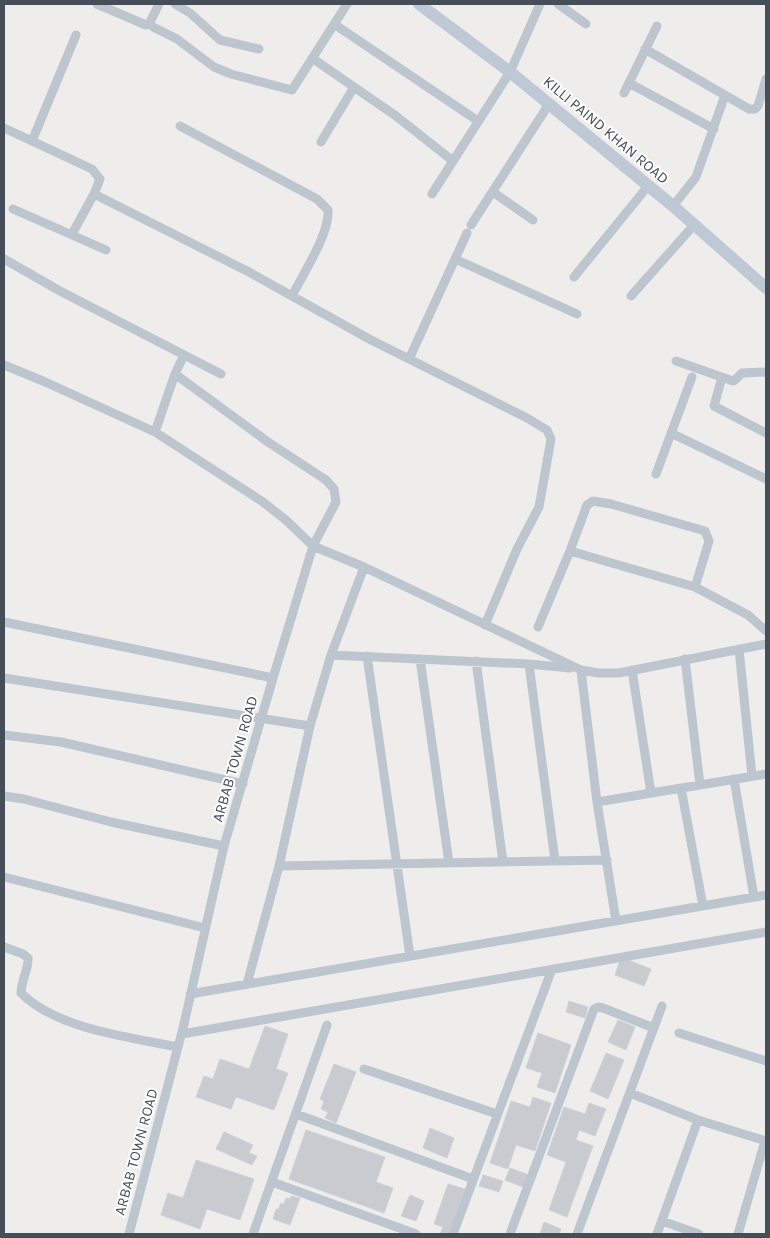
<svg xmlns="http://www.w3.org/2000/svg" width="770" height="1238" font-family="Karla,sans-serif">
<rect width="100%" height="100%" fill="#efecec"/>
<path fill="#c9cbd1" stroke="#d0d2d8" d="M621,957L651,969L644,986L615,975Z
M569,1001L588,1007L585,1018L566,1012Z
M618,1020L635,1027L626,1050L608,1042Z
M265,1026L288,1034L276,1069L288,1073L274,1110L236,1097L231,1109L196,1097L204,1076L213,1079L220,1059L249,1069Z
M538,1033L571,1045L555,1093L537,1087L542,1073L526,1068Z
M606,1053L624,1060L608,1099L590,1091Z
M334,1064L356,1072L336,1123L325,1118L328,1112L321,1109L324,1101L320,1099Z
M533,1097L551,1103L535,1151L516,1145L508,1169L490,1163L511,1101L530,1107Z
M589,1103L606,1109L595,1136L579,1130L576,1140L593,1146L567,1217L549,1210L566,1162L547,1155L564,1107L585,1114Z
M430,1128L454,1138L447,1158L423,1148Z
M306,1130L385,1157L376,1182L393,1188L384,1213L289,1179Z
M224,1132L253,1145L249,1153L257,1156L252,1165L216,1149Z
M196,1160L254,1179L240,1220L207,1209L200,1229L161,1215L168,1193L183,1198Z
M510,1168L532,1176L528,1189L505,1180Z
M483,1175L503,1181L499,1192L479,1186Z
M448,1184L465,1189L449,1234H440L443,1227L434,1224Z
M410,1195L424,1201L416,1221L401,1216Z
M291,1196L300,1198L290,1225L273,1219L276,1209L278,1210L281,1203L284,1204L286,1198L290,1199Z
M544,1222L561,1229L559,1234H540Z"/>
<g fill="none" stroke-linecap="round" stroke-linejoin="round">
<path stroke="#bdc5ce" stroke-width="9" d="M97,4L146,25L149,24L159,4
M175,4L190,13L220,40L259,49
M558,4L586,24
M334,24L478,121
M153,27L177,39L214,67L231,74L292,90L347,4
M645,49L749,109H755L758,106L766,79
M312,58L396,116L453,161
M629,83L714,129
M624,93L657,26
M180,126L317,199L328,210C330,233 303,274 292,296
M4,128L92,169L100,179L94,194L249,272L371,340L527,418L547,430L551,439L539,507L517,549L485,625
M32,141L76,35
M321,142L354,87
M493,192L533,220
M432,194L510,72L540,4
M673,206L696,177L725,95
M13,209L106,250
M471,225L549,104
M72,234L94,194
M4,259L60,291L221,374
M455,259L577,314
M574,277L648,186
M631,296L694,225
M409,359L467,233
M676,361L733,381L735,380L742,373L766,372
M4,365L43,381L155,432L263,502L287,521L313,546L364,567L581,670L598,673H619L766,644
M722,377L714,406L766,433
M155,432L175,374L184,355
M671,433L766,479
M656,474L692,377
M570,551L695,587L748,615L766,631
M4,622L273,678
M538,627L570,551L587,505L593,501L611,504L705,531L709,541L695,587
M739,649L752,776
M331,655L529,664L570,668
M367,656L410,956
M420,659L449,863
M685,659L700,785
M476,661L503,862
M529,664L555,861
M581,670L597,802L616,921
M632,670L651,793
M4,678L310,726
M4,735L61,742L243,784
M734,779L754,897
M681,788L703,906
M4,796L24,799L111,822L224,846
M597,802L766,774
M279,866L607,860
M4,877L205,928
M4,947L23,954L28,958C29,969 21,980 21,993C57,1029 129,1037 178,1047
M247,984L279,866L310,726L331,655L364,567
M190,994L766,895
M679,1033L766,1061
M182,1034L766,932
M364,1069L497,1114
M630,1093L698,1120L766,1141
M296,1114L473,1179
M272,1182L416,1234
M662,1221L699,1234
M129,1234L184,1024L224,846L273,678L313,546L336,502L334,489L326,480L268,442L175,374
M253,1234L327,1025
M453,1234L552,969
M510,1234L594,1009L598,1007L603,1008L654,1028
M577,1234L662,1006
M657,1234L698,1120
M738,1234L765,1141"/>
<path stroke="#bfc8d5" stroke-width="12" d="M419,4L510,72L673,206L766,288"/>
</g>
<g text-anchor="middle" stroke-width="4" stroke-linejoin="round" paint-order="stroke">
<g font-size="15" fill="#454e59" stroke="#fff">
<text transform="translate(606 130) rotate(40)" y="5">KILLI PAIND KHAN ROAD</text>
<text transform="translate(235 759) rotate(-74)" y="5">ARBAB TOWN ROAD</text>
<text transform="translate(136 1152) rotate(-75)" y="5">ARBAB TOWN ROAD</text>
</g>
</g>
<rect width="770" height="1238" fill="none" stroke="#454e59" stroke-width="10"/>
</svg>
